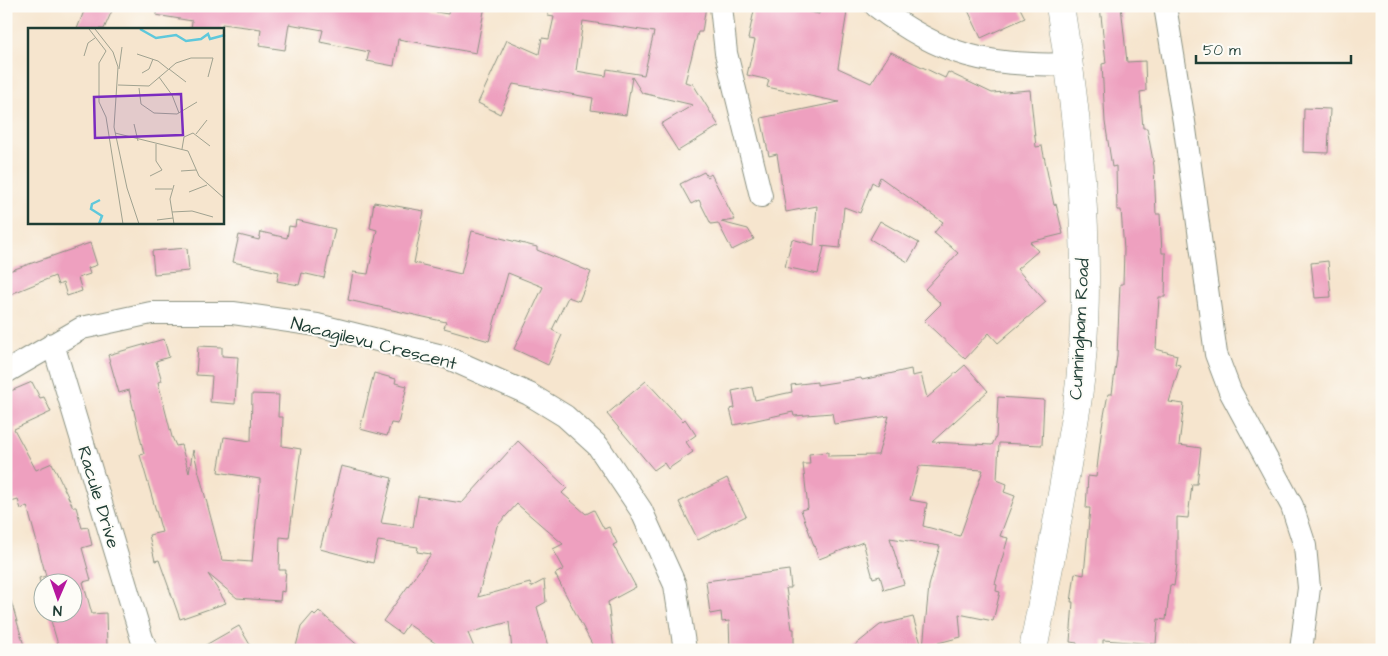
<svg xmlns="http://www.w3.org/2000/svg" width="1388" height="656" font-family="'Architects Daughter',sans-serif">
<rect width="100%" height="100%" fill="#fdfcf7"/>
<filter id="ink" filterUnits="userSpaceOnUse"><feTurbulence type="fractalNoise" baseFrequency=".02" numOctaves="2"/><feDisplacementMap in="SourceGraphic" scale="10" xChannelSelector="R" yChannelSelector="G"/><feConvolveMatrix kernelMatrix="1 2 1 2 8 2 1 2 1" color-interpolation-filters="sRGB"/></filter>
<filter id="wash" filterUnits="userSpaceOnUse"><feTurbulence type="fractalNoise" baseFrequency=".0096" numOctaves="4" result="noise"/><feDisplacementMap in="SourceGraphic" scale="20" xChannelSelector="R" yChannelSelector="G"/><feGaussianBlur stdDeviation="1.12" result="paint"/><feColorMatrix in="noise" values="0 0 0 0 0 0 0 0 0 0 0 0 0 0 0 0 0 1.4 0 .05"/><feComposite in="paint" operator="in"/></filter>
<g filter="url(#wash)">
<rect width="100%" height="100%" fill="#f6e5ce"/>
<g id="blocks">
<path fill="#eea0bf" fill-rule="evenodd" d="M86,6H114L104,29H77Z
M157,6H412V8L448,14L450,6H485L476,53L398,39L394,66L367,61L369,52L320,42L323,30L289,24L285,50L259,46L261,29L222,24L221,29H191L192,21L156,15Z
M549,6H706L702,32H698L685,82L693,84L719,126L678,151L661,124L693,105L642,93L632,77L626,115L591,110L593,98L513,84L500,114L478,103L507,40L539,54L542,38L549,39L554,17L548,16ZM583,21L654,32L644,75L607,69L606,76L576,71Z
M755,6H784L819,14L820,8L847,12L838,68L871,83L891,52L945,78L948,72L992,93L1030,90L1036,147L1042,146L1054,205L1056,204L1063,234L1030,242L1038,251L1017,269L1046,302L998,343L989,333L965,359L924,321L941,304L925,289L958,253L934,233L943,222L880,177L877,185L872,182L860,213L844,207L840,248L821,246L824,247L818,274L785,267L792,239L814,245L817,206L786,212L777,154L769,156L761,118L839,102L767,87L769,80L747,75L755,40L748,39Z
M966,6H1019L1025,18L981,38Z
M1100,6H1121L1127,62L1145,61L1146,91L1140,92L1143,128H1147L1154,166L1156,214H1160L1162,253H1166L1165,297H1159L1156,349L1177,355L1175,364L1180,365L1169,402L1184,404L1179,445L1201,448L1197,484H1192L1188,518L1177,517V564L1174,586L1170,585L1166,620L1158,619L1156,644L1103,640V650H1077V643L1070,642L1073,602H1071L1075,573L1084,575L1090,508H1086L1088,476L1096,477L1102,426L1108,394H1112L1117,356L1120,284H1123L1124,250L1121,210H1117L1116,166L1112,167L1105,122L1102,64L1106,63Z
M1304,108L1330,109L1328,153L1303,152Z
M704,172L707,177L711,174L735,220L721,222L748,229L754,239L732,250L718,223L711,224L699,200L691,204L680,184Z
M374,202L424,211L414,263L461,274L472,231L537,247V250L591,272L579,301L568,297L552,330L562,335L548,365L514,349L543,287L508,273L489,341L444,328L446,322L348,300L353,272L368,274L377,230L370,228Z
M296,220L335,229L324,278L302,273L299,285L277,281L279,272L233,262L239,235L259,240L261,232L287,238L289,226L295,227Z
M880,221L919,243L908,262L870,239Z
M90,243L97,265L88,268L90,274L78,278L82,291L67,296L63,283L58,285L55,276L6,296V272Z
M187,248L189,271L154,274L152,251Z
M1328,261L1331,297L1315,298L1311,263Z
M164,339L169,357L156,361L162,381L158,382L172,437L176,446L181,445L189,473L193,450L222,560L252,562L260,484V479L218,472L224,437L251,441L252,394L279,395L278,417H283L282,446L301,449L289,538L280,537L279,570H286L284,592L281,591L280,601L237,598L208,574L226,603L180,619L159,560L155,561L149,535L162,532L140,455L144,454L129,390L119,393L108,355Z
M198,346L222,347V356L238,357L235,404L210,402L212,376L196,375Z
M965,365L988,391L932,442L992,445L996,437L998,397L1044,400L1042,445L999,443L997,480L1007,484L1004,492L1015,496L1000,536L1008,538L995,584L997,585L996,591L1000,592L993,621L959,614L961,637L923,647L929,586L940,546L890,538L904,584L884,590L880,576L873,578L863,542L819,559L801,510L808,508L803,464H810L809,454L828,452V456L878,455L889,416L834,424L832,413L794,416L793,412L734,425L730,409L735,408L732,391L752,387L755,400L792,392L791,385L817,382V385L861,378L862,380L911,369L912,376L921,374L927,398ZM919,466L983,470L960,536L923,526L927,503L910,500Z
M374,373L396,379L395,383L407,386L398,424L391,423L387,436L360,429Z
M646,381L683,421L685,419L696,435L686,442L693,452L668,469L664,463L654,470L607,414Z
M32,382L40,398L44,397L51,412L14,429L36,470L52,463L73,507H76L82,528L88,527L92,545L82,548L91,580L83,582L92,614L106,613L107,646L59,648L49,614H72V584H42V590L39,578L46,576L27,506L21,509L18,500L11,502L6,491V393Z
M518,441L567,488L562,493L586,514L594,510L604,529L609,527L617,543L613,545L636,587L608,602L614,650H595L555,574L564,569L553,549L563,544L517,504L497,526L478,597L530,583L531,587L544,580L546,602L537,607L549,650H512L509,622L468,633L475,650H445L408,624L401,634L383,621L431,554L417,552L418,547L378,541L373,563L320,549L341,466L392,478L381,523L413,527L418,496L462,503Z
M727,478L746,516L698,540L679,502Z
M789,570L791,588H786L792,629H794V650H730L729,621L722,622L721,612L710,614L706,581Z
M11,601L25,649V650H6V602Z
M319,611L363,650H295L301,627L313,613L315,615Z
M913,617L922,647L912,650H849L880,625Z
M239,626L253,650H197Z"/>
</g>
</g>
<g filter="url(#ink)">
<use href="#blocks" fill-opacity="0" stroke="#8a9181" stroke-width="1"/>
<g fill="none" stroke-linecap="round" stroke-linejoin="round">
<g stroke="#8a9181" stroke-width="24">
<path id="street" d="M721,6L726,53L761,196
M876,6C941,56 989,67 1069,64
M1165,6L1184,122L1216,354L1230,391L1292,506L1305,546L1309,588L1301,650
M53,344L142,639L147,650
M6,372L82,328L151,313H233L317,325L446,357L529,394L565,416L598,446L641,510L675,585L685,650"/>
</g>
<g stroke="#8a9181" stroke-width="29">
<path id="secondary" d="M1033,650C1046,584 1058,519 1069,453C1073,426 1079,398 1081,371C1092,250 1079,126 1060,6"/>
</g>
<use href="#street" stroke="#fff" stroke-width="22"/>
<use href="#secondary" stroke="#fff" stroke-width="28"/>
</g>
</g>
<g text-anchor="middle" stroke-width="4" stroke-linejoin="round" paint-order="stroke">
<g font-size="18" fill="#1f3d34" stroke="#fdfcf7">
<text transform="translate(1079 329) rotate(-87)" y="6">Cunningham Road</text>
<text transform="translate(374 343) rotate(14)" y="6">Nacagilevu Crescent</text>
<text transform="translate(99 497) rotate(73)" y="6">Racule Drive</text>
</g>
</g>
<g transform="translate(28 28)">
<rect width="196" height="196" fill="#f6e5ce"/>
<path fill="none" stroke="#5fc8db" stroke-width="2.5" d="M112,1L128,10L148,7L158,13L173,11L180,6L182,11L197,7M71,196L74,188L63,181L64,176L72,172"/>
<path fill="none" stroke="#a0a290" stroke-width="1" d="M61,1L78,23L71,35V74L78,89L95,196M67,1L85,24L90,39L86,99L99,160L111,196M109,26L130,33L140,41M56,28L60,15L67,10M91,41L94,19M141,41L158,54M114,45L121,41L125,31M131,49L144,67L151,85M90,57L121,58L148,35L163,30H185L180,49M111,60L113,76L126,85L149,86L169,74M106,96L110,113M87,105L160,123L171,148L197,171M168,106L179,92M154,121L156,109L165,105L182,118M153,143L168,142M122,148L134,142L128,133V116M127,161H144M161,164L179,157M144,184L164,183L185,189M129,192L145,190M146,196L142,171L146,157"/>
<path fill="#7b2cbf" fill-opacity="0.15" stroke="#7b2cbf" stroke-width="2.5" d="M153,66L155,107L67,110L66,69Z"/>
<rect width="196" height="196" fill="none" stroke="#1f3d34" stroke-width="2.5"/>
</g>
<rect width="1388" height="656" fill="none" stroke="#fdfcf7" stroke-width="25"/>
<g transform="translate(58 598) rotate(182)"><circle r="24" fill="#fdfcf7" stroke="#a4b0a9"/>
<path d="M0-4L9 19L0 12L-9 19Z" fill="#b5179e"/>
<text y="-8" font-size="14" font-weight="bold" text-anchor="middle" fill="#1f3d34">N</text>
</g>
<path d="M1196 55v8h155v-8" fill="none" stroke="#1f3d34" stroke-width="2.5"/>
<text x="1203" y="55" font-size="15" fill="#1f3d34" stroke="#fdfcf7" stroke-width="4" paint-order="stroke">50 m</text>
</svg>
